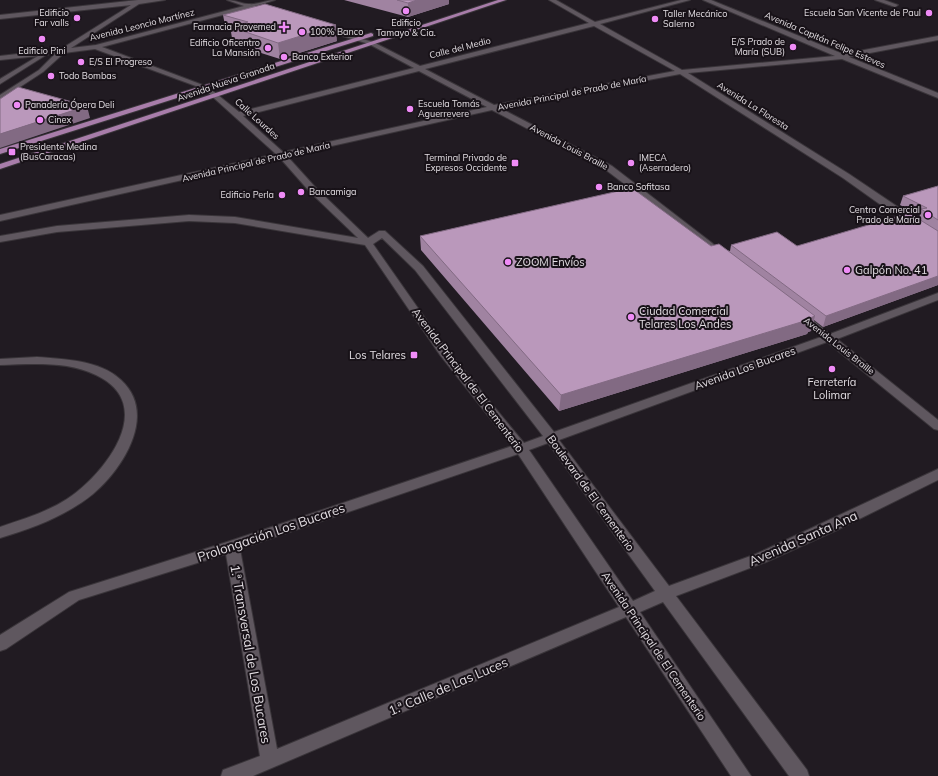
<svg xmlns="http://www.w3.org/2000/svg" width="938" height="776" font-family="Mulish,sans-serif">
<rect width="100%" height="100%" fill="#211b22"/>
<g fill="none" stroke-linecap="round" stroke-linejoin="round">
<g stroke="#3a353a" stroke-width="2">
<path id="minor" d="M138,0H165L139,4L71,48L96,45L244,6L227,0C235,0 242,4 249,4C257,5 266,0 275,0L255,6L271,11V13L249,8L102,47L208,87L239,112L414,68L369,44L319,29V27L373,42L420,66L589,23L549,0H556L595,22L681,0H690L600,24L682,70L835,56L703,0H711L843,54L938,36V40L849,57L938,93V98L842,59L688,73L849,174L938,234V241L888,210L843,178L680,74L500,108L612,166L712,243L714,245L709,248L606,170L492,110L287,156L316,188L368,238L379,231H385L423,266L554,432L821,337L796,317L795,315L796,313H804L830,334L938,293V300L837,339L938,420V430L934,429L827,342L559,440L669,586L756,554L938,469V480L837,530L766,562L676,596L807,770L809,776H789L663,602L640,612L751,776H731L626,617L253,776H221L223,770L260,756L226,554L79,600L6,649L0,651V635L69,592L227,542L512,446L440,355L365,245L235,223L189,221L57,232L0,242V236L57,226L189,215L235,217L358,238L310,192L280,158L0,221V215L276,154L204,89L95,49L64,53L43,72L0,100V95L39,70L56,53L46,55L0,84V79L38,56L0,60V56L61,49L131,5L0,19V15ZM594,26L675,71L494,105L425,69ZM419,71L487,107L283,152L243,116ZM382,238L415,270L543,436L524,443L448,351L373,244ZM548,443L655,591L633,601L529,450ZM518,454L619,607L277,749L240,549Z
M875,0H884L898,5L895,7Z
M37,357C64,359 100,360 121,380C158,414 123,469 93,494C66,516 33,528 0,538V527C23,519 47,512 67,499C105,474 159,405 96,375C68,361 31,364 0,365V359Z"/>
</g>
<g stroke="#3a353a" stroke-width="2">
<path id="major" d="M498,0H506L0,169V164Z
M371,33L373,34V36L0,154V149Z"/>
</g>
<use href="#minor" fill="#5f575f" fill-rule="evenodd"/>
<use href="#major" fill="#a87daa" fill-rule="evenodd"/>
</g>
<path fill="#a083a1" d="M344,0H449V4L408,17Z
M223,15L337,41L280,59L233,44L231,32L226,30Z
M938,186V285L823,327L814,320L811,331L808,332L807,334L559,411L421,250L420,236L711,246L730,251L731,245L797,246L918,219L920,215L900,205L903,196Z"/>
<path fill="#826a83" d="M417,0H449V4L408,17V3Z
M336,25L337,41L280,59L278,43Z
M87,106L90,118L0,148V134Z
M938,276V285L823,327L826,316Z
M815,316L811,331L808,332L807,334L559,411L561,395Z"/>
<path fill="#ba98bb" stroke="#826a83" d="M397,0H417L408,3Z
M265,4L336,25L278,43L231,27L248,22L223,15Z
M18,87L87,106L0,134V99Z
M938,186V220L921,209L927,208L903,196Z
M632,188L711,246L719,244L815,316L810,318L811,319L561,395L420,236Z
M909,213L938,231V276L826,316L731,245L777,232L797,246Z"/>
<g fill="#ef8bf6" stroke="#181218" stroke-width="1.5">
<circle cx="406" cy="11" r="4"/>
<circle cx="929" cy="13" r="4"/>
<circle cx="77" cy="18" r="4"/>
<circle cx="655" cy="19" r="4"/>
<path d="M282 21h4v4h4v4h-4v4h-4v-4h-4v-4h4z"/>
<circle cx="302" cy="32" r="4"/>
<circle cx="42" cy="39" r="4"/>
<circle cx="793" cy="47" r="4"/>
<circle cx="268" cy="48" r="4"/>
<circle cx="284" cy="57" r="4"/>
<circle cx="81" cy="62" r="4"/>
<circle cx="51" cy="76" r="4"/>
<circle cx="17" cy="105" r="4"/>
<circle cx="410" cy="109" r="4"/>
<circle cx="40" cy="120" r="4"/>
<rect x="8" y="148" width="8" height="8" rx="2"/>
<rect x="511" y="159" width="8" height="8" rx="2"/>
<circle cx="631" cy="163" r="4"/>
<circle cx="599" cy="187" r="4"/>
<circle cx="301" cy="192" r="4"/>
<circle cx="282" cy="195" r="4"/>
<circle cx="928" cy="215" r="4"/>
<circle cx="508" cy="262" r="4"/>
<circle cx="847" cy="270" r="4"/>
<circle cx="631" cy="317" r="4"/>
<rect x="410" y="351" width="8" height="8" rx="2"/>
<circle cx="832" cy="369" r="4"/>
</g>
<g text-anchor="middle" stroke-width="4" stroke-linejoin="round" paint-order="stroke">
<g font-size="9" fill="#e2dde2" stroke="#181218" text-anchor="start">
<text x="69" y="16" text-anchor="end">Edificio<tspan x="69" dy="10">Far valls</tspan></text>
<text x="921" y="16" text-anchor="end">Escuela San Vicente de Paul</text>
<text x="663" y="17">Taller Mecánico<tspan x="663" dy="10">Salerno</tspan></text>
<text x="406" y="26" text-anchor="middle">Edificio<tspan x="406" dy="10">Tamayo &amp; Cia.</tspan></text>
<text x="276" y="30" text-anchor="end">Farmacia Provemed</text>
<text x="310" y="35">100% Banco</text>
<text x="785" y="45" text-anchor="end">E/S Prado de<tspan x="785" dy="10">María (SUB)</tspan></text>
<text x="260" y="46" text-anchor="end">Edificio Oficentro<tspan x="260" dy="10">La Mansión</tspan></text>
<text x="42" y="54" text-anchor="middle">Edificio Pini</text>
<text x="292" y="60">Banco Exterior</text>
<text x="89" y="65">E/S El Progreso</text>
<text x="59" y="79">Todo Bombas</text>
<text x="418" y="107">Escuela Tomás<tspan x="418" dy="10">Aguerrevere</tspan></text>
<text x="25" y="108">Panadería Ópera Deli</text>
<text x="48" y="123">Cinex</text>
<text x="20" y="150">Presidente Medina<tspan x="20" dy="10">(BusCaracas)</tspan></text>
<text x="507" y="161" text-anchor="end">Terminal Privado de<tspan x="507" dy="10">Expresos Occidente</tspan></text>
<text x="639" y="161">IMECA<tspan x="639" dy="10">(Aserradero)</tspan></text>
<text x="607" y="190">Banco Sofitasa</text>
<text x="309" y="195">Bancamiga</text>
<text x="274" y="198" text-anchor="end">Edificio Perla</text>
<text x="920" y="213" text-anchor="end">Centro Comercial<tspan x="920" dy="10">Prado de María</tspan></text>
</g>
<g font-size="9" fill="#e2dde2" stroke="#181218">
<text transform="translate(142 25) rotate(-14)" y="3">Avenida Leoncio Martínez</text>
<text transform="translate(825 40) rotate(23)" y="3">Avenida Capitán Felipe Esteves</text>
<text transform="translate(460 48) rotate(-14)" y="3">Calle del Medio</text>
<text transform="translate(226 82) rotate(-19)" y="3">Avenida Nueva Granada</text>
<text transform="translate(572 93) rotate(-11)" y="3">Avenida Principal de Prado de María</text>
<text transform="translate(753 106) rotate(32)" y="3">Avenida La Floresta</text>
<text transform="translate(257 119) rotate(42)" y="3">Calle Lourdes</text>
<text transform="translate(569 147) rotate(28)" y="3">Avenida Louis Braille</text>
<text transform="translate(256 162) rotate(-13)" y="3">Avenida Principal de Prado de María</text>
<text transform="translate(839 346) rotate(38)" y="3">Avenida Louis Braille</text>
</g>
<g font-size="11" fill="#e2dde2" stroke="#181218" text-anchor="start">
<text x="516" y="266">ZOOM Envíos</text>
<text x="855" y="274">Galpón No. 41</text>
<text x="639" y="315">Ciudad Comercial<tspan x="639" dy="13">Telares Los Andes</tspan></text>
<text x="406" y="359" text-anchor="end">Los Telares</text>
<text x="832" y="386" text-anchor="middle">Ferretería<tspan x="832" dy="13">Lolimar</tspan></text>
</g>
<g font-size="11" fill="#e2dde2" stroke="#181218">
<text transform="translate(745 368) rotate(-20)" y="4">Avenida Los Bucares</text>
<text transform="translate(468 380) rotate(53)" y="4">Avenida Principal de El Cementerio</text>
<text transform="translate(591 493) rotate(54)" y="4">Boulevard de El Cementerio</text>
<text transform="translate(654 646) rotate(56)" y="4">Avenida Principal de El Cementerio</text>
</g>
<g font-size="13" fill="#e2dde2" stroke="#181218">
<text transform="translate(271 532) rotate(-19)" y="5">Prolongación Los Bucares</text>
<text transform="translate(803 538) rotate(-24)" y="5">Avenida Santa Ana</text>
<text transform="translate(251 654) rotate(80)" y="5">1.ª Transversal de Los Bucares</text>
<text transform="translate(448 686) rotate(-23)" y="5">1.ª Calle de Las Luces</text>
</g>
</g>
</svg>
